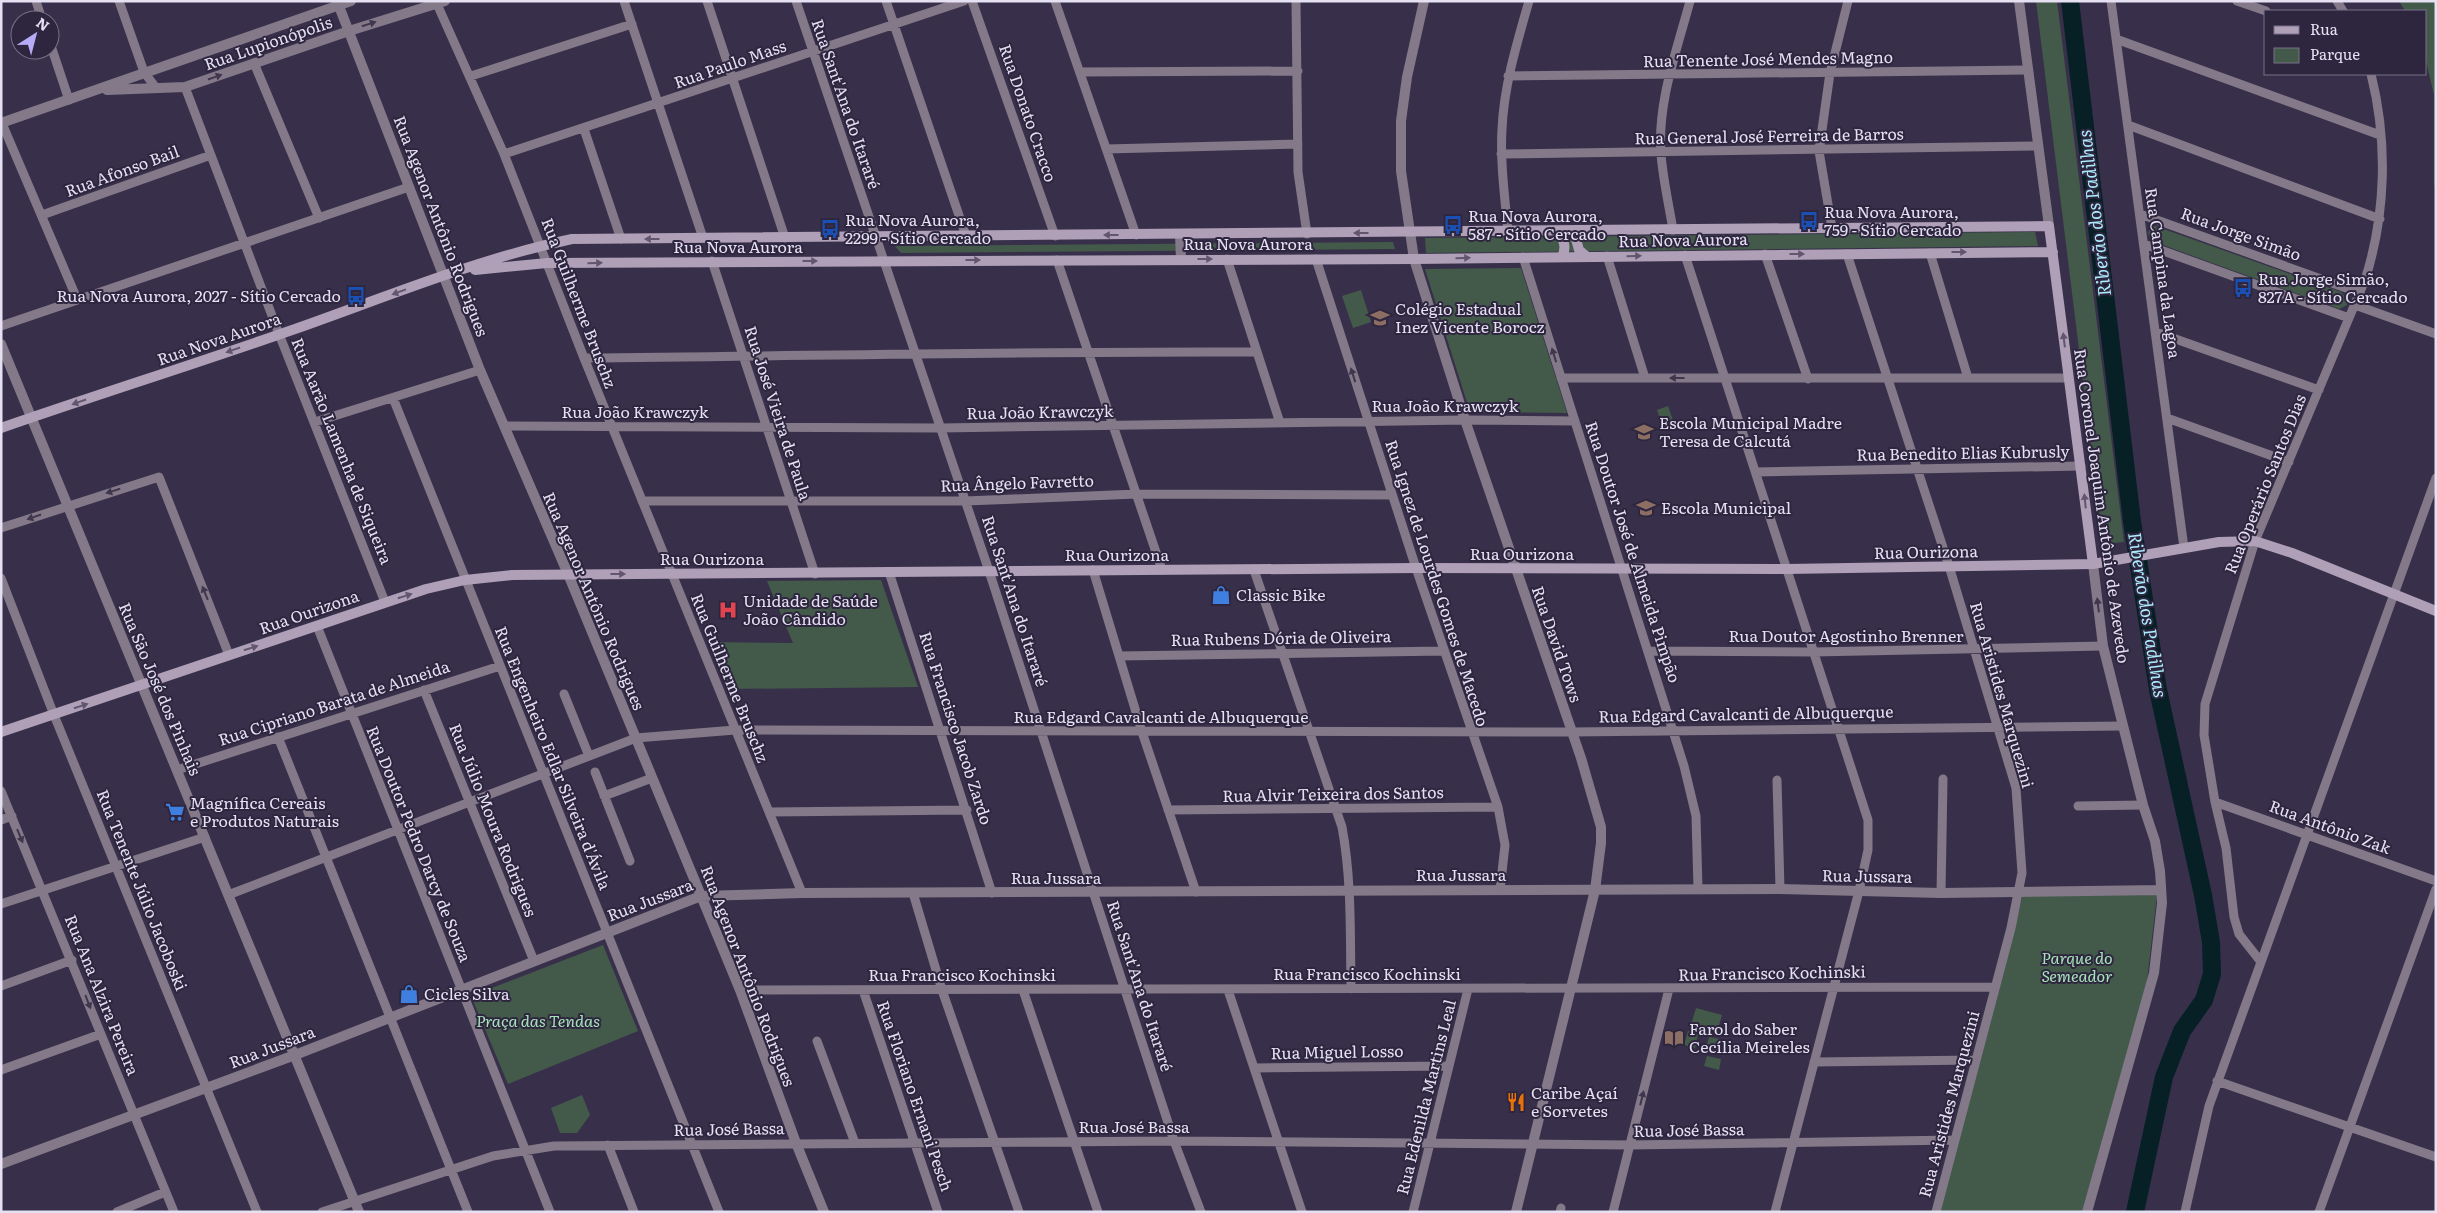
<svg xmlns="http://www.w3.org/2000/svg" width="2437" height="1213" font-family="Literata,serif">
<rect width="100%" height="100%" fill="#38304a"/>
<path fill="#435a4a" d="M2036,1H2057L2124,542L2103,544Z
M2399,1H2436V186L2434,185V95L2426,61V11H2405Z
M2155,226L2341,292L2348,300L2347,305L2339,309L2160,244L2154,241L2148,234L2150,227Z
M2035,232L2038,246L1426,253L1425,238Z
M1393,242L1395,249L901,253L895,246Z
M1521,268L1567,413L1470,412L1425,269Z
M1361,290L1371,322L1353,328L1342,296Z
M1668,406L1675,426L1664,430L1657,410Z
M881,580L918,687L727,689L710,642L793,643L767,581Z
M2023,895H2157L2147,981L2082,1212H1940Z
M603,945L638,1031L508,1084L471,996Z
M1696,1008L1722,1015L1717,1032L1691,1025Z
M1688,1031L1698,1034L1695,1048L1684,1045Z
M1709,1037L1720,1039L1716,1054L1705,1051Z
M1707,1056L1721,1059L1719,1070L1704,1066Z
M582,1095L590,1115L577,1133H560L551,1108Z"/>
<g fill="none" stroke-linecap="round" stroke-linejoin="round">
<path stroke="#062026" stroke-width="18" d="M2070,1L2132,521L2158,690L2203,895L2211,942L2212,974L2204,1000L2182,1031L2164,1077L2135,1212"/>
<path stroke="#837988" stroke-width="9" d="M36,1L42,20
M119,1L144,72L156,88
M624,1L703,238
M707,1L785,238
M796,1L989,571L1174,1141L1201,1212
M886,1L966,236
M972,1L1055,236
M1055,1L1136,235
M1296,1L1298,172L1307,234
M2111,1L2184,548
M2237,1L2266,11
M2337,1L2343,11
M437,4L504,154L584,358L802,893
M2116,39L2380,135
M50,43L69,100
M254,63L319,218
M1080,72L1298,71
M471,76L632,24
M1508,76L2027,70
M185,87L279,334L385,602
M1,121L77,299
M2128,125L2380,219
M584,129L621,239
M1106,149L1298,144
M504,154L964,1
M1501,154L2037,146
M2140,214L2360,293
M42,215L211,155
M1832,228L1819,151L1830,73L1848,1
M1673,230C1669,205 1663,180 1661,154C1657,103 1677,50 1690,1
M1508,232C1505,198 1500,163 1502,129C1504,85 1517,43 1529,1
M2144,244L2349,318
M1930,253L1968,378
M1765,254L1808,379
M1847,254L1949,566L2016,788L2022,873L2011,928L1936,1212
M1685,255L1868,820V850L1859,891L1775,1212
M1607,256L1645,378
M1523,257L1684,766L1696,816L1698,889
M1227,259L1280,423
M1316,259L1416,568L1498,807L1505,845L1500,890
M1057,260L1162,570
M712,261L815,574
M2355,305L2436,334
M1,326L409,187
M2156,332L2319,390
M584,358C808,356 1033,351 1257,352
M1561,378H2068
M393,398L719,1212
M2167,418L2289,462
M315,422L480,370
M505,426L941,428L1465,420L1575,421
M1756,472L2081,466
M642,501H966L1137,494L1392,495
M1,528L159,477L229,655
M1093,570L1142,732L1196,892
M1254,570L1342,827C1352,881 1350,935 1351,989
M889,572L992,893
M1,578L54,715L257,1212
M317,626L550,1212
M1649,651L1813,652L2103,646
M1119,656L1443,651
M424,690L534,961
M564,694L589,756
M278,737L468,1212
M177,770L500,666
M595,772L630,861
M1777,780L1780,889
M1,791L174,1212
M604,796L652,778
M2215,802L2436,881
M2078,806L2143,805
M1168,810L1498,807
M769,812L967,810
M1,820L12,816
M913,893L942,990L1019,1212
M1941,893L1943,779
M228,895L636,738L735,730L1571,732L2123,726
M1,904L205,837
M2261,962L2239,934L2234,917L2226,848L2215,802L2204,735L2205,704L2255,541L2365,280C2386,214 2388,142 2371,74
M1,986L72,960
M740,990L1995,987
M863,990L938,1212
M1023,990L1098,1212
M1228,990L1302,1212
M817,1041L855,1143
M1814,1062L1976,1060
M1255,1068L1449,1066
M1,1070L101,1034
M2217,1081L2436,1157
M608,1145L634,1212
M117,1212L165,1192
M322,1212L493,1156L554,1146L1174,1141L1630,1145L1955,1140
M1413,1212L1468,989
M1560,1212L1561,1208
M1613,1212L1669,989
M2185,1212L2209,1106L2436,478
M2319,1212L2436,889"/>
<path stroke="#837988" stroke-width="10" d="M337,1L480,370L568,574L740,990L796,1143L824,1212
M1424,1L1407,77L1401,121V171L1414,259L1465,420L1581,758L1601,827V843L1595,890L1516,1212
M2019,1L2049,226
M107,90L185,87L349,31L445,1
M1,123L351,1
M1180,235L1181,260
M1,344L359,1212
M1,1164L295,1055L701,896L802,893L1780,889L1941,893L2161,890
M2087,1212L2154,973L2162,903L2160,871L2155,841L2143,805L2103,646L2093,564"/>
<path stroke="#af9fb7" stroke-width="10" d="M1582,230L1576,239L1579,250L1586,256
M1556,231C1564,238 1567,247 1562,257
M475,270L547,263L1414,259L2053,252
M1,428C99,394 198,363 295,329C386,297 477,259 572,239L2049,226L2093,564
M1,732L426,589L465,580L512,575L1416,568L1787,569L2093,564L2219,542L2255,541L2292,553L2436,611"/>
</g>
<defs><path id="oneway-solid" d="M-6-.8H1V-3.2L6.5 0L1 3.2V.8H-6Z" transform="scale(1.25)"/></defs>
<g fill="#3f374e">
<use href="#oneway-solid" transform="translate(369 24) rotate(-17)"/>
<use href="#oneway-solid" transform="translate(215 77) rotate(-19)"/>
<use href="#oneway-solid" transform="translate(1554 355) rotate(-107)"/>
<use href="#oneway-solid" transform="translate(1353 375) rotate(-108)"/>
<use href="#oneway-solid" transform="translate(1677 378) rotate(-180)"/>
<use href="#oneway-solid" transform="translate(113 491) rotate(163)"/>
<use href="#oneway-solid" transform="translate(34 517) rotate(161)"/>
<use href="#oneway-solid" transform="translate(205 593) rotate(-112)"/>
<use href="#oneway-solid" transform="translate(2098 605) rotate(-97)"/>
<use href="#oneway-solid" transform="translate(20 836) rotate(67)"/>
<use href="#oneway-solid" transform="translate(88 1002) rotate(69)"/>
<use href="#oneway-solid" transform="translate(1642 1098) rotate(-76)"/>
</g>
<g fill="#62566f">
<use href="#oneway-solid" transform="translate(1361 233) rotate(180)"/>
<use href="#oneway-solid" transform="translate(1111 235) rotate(180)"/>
<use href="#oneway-solid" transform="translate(652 239) rotate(180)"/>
<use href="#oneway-solid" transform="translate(1959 252)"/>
<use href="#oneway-solid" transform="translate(1797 254)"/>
<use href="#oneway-solid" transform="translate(1634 256) rotate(-1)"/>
<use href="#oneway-solid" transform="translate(1463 258) rotate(-1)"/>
<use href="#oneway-solid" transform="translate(1205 259)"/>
<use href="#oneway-solid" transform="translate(973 260)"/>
<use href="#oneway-solid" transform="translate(810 261)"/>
<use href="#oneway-solid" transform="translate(595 263) rotate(-1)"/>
<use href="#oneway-solid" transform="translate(399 292) rotate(160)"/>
<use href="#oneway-solid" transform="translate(2064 340) rotate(-97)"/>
<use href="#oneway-solid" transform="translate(233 350) rotate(161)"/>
<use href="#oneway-solid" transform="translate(79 402) rotate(161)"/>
<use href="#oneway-solid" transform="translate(2085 501) rotate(-96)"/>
<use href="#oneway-solid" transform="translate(618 574)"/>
<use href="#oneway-solid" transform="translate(405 596) rotate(-17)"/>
<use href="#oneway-solid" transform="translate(251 648) rotate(-18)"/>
<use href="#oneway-solid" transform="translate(81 706) rotate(-18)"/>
</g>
<defs>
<g id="bus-bare" transform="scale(1.5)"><path d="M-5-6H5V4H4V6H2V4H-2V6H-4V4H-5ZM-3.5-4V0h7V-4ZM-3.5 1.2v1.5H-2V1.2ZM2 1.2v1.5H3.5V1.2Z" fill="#1a4fb4" stroke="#2e263f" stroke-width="2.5" paint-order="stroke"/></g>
<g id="school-bare" transform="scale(1.5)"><path d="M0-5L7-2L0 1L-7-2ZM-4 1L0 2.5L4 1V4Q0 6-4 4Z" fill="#8d6e63" stroke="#2e263f" stroke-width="2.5" paint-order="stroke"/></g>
<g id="shop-bare" transform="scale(1.5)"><path d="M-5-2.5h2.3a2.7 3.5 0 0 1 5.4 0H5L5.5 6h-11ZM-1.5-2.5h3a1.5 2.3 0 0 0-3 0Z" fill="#3f7fe0" stroke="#2e263f" stroke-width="2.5" paint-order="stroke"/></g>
<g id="hospital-bare" transform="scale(1.5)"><path d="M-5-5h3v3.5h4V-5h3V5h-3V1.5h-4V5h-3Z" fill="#e0444e" stroke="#2e263f" stroke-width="2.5" paint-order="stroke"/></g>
<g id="supermarket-bare" transform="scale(1.5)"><path d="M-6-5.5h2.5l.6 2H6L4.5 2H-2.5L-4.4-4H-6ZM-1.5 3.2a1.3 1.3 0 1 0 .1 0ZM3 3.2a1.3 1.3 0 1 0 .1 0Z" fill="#3f7fe0" stroke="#2e263f" stroke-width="2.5" paint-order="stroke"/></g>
<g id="library-bare" transform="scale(1.5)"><path d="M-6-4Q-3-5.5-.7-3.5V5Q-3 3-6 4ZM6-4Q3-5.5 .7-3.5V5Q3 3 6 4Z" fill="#8d6e63" stroke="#2e263f" stroke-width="2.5" paint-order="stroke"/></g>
<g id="restaurant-bare" transform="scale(1.5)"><path d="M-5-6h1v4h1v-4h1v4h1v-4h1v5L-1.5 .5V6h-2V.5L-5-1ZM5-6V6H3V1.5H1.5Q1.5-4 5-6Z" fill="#e8710a" stroke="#2e263f" stroke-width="2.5" paint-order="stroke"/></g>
</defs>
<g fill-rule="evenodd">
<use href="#bus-bare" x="1809" y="221"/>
<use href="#bus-bare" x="1453" y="225"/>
<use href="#bus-bare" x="830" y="229"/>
<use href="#bus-bare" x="2243" y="288"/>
<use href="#bus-bare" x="356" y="296"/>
<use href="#school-bare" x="1380" y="318"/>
<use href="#school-bare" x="1644" y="432"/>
<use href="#school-bare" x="1646" y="508"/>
<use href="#shop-bare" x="1221" y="595"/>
<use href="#hospital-bare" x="728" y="610"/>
<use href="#supermarket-bare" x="175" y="812"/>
<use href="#shop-bare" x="409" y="994"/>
<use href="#library-bare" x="1674" y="1038"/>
<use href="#restaurant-bare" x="1516" y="1102"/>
</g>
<g text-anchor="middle" stroke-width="4" stroke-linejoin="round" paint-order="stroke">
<g font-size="16" fill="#e5e0f2" stroke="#2e263f">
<text transform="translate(268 43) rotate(-19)" y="6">Rua Lupionópolis</text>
<text transform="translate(1768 59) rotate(-1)" y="6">Rua Tenente José Mendes Magno</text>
<text transform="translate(730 64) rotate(-19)" y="6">Rua Paulo Mass</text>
<text transform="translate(846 104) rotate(71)" y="6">Rua Sant'Ana do Itararé</text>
<text transform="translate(1028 113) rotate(71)" y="6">Rua Donato Cracco</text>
<text transform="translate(1769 136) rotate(-1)" y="6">Rua General José Ferreira de Barros</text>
<text transform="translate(122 171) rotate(-20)" y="6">Rua Afonso Bail</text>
<text transform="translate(441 226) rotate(69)" y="6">Rua Agenor Antônio Rodrigues</text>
<text transform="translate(2241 234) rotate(20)" y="6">Rua Jorge Simão</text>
<text transform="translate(1683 240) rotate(-1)" y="6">Rua Nova Aurora</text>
<text x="1248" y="250">Rua Nova Aurora</text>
<text x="738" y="253">Rua Nova Aurora</text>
<text transform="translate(2163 273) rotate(82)" y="6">Rua Campina da Lagoa</text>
<text transform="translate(579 303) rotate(69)" y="6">Rua Guilherme Bruschz</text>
<text transform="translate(219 339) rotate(-19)" y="6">Rua Nova Aurora</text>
<text x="1445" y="412">Rua João Krawczyk</text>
<text x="635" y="418">Rua João Krawczyk</text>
<text transform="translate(1040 412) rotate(-1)" y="6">Rua João Krawczyk</text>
<text transform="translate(778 413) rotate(72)" y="6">Rua José Vieira de Paula</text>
<text transform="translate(342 451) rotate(68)" y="6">Rua Aarão Lamenha de Siqueira</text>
<text transform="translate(1963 453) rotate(-1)" y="6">Rua Benedito Elias Kubrusly</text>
<text transform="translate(1017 483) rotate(-2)" y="6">Rua Ângelo Favretto</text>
<text transform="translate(2265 484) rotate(-68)" y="6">Rua Operário Santos Dias</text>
<text transform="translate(2102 506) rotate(82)" y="6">Rua Coronel Joaquim Antônio de Azevedo</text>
<text transform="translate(1633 552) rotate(72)" y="6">Rua Doutor José de Almeida Pimpão</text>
<text transform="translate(1926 552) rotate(-1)" y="6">Rua Ourizona</text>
<text x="1522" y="560">Rua Ourizona</text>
<text x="1117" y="561">Rua Ourizona</text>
<text x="712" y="565">Rua Ourizona</text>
<text transform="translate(1437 583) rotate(72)" y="6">Rua Ignez de Lourdes Gomes de Macedo</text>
<text transform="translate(594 601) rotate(67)" y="6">Rua Agenor Antônio Rodrigues</text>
<text transform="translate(1015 601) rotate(72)" y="6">Rua Sant'Ana do Itararé</text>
<text transform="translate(309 612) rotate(-19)" y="6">Rua Ourizona</text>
<text x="1846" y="642">Rua Doutor Agostinho Brenner</text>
<text transform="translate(1281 638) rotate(-1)" y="6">Rua Rubens Dória de Oliveira</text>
<text transform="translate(1557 644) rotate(71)" y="6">Rua David Tows</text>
<text transform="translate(730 678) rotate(68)" y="6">Rua Guilherme Bruschz</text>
<text transform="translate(160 689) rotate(67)" y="6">Rua São José dos Pinhais</text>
<text transform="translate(2002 695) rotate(74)" y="6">Rua Aristides Marquezini</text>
<text transform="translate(334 703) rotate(-18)" y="6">Rua Cipriano Barata de Almeida</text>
<text transform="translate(1746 714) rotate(-1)" y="6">Rua Edgard Cavalcanti de Albuquerque</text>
<text x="1161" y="723">Rua Edgard Cavalcanti de Albuquerque</text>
<text transform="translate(956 728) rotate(72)" y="6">Rua Francisco Jacob Zardo</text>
<text transform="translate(553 758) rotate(68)" y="6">Rua Engenheiro Edlar Silveira d'Ávila</text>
<text transform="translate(1333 794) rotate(-1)" y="6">Rua Alvir Teixeira dos Santos</text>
<text transform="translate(493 820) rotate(68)" y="6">Rua Júlio Moura Rodrigues</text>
<text transform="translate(2330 827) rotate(20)" y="6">Rua Antônio Zak</text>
<text transform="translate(419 844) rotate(68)" y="6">Rua Doutor Pedro Darcy de Souza</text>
<text x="1461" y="881">Rua Jussara</text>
<text transform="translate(1867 876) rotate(1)" y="6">Rua Jussara</text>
<text x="1056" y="884">Rua Jussara</text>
<text transform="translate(142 890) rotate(68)" y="6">Rua Tenente Júlio Jacoboski</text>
<text transform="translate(650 900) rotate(-21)" y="6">Rua Jussara</text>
<text transform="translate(1772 973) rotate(-1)" y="6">Rua Francisco Kochinski</text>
<text x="1367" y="980">Rua Francisco Kochinski</text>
<text x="962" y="981">Rua Francisco Kochinski</text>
<text transform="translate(748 976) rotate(69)" y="6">Rua Agenor Antônio Rodrigues</text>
<text transform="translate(1140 986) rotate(72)" y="6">Rua Sant'Ana do Itararé</text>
<text transform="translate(102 995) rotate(68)" y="6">Rua Ana Alzira Pereira</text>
<text transform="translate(272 1047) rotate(-21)" y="6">Rua Jussara</text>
<text transform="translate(1337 1052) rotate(-1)" y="6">Rua Miguel Losso</text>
<text transform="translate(915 1096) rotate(71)" y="6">Rua Floriano Ernani Pesch</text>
<text transform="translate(1426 1097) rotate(-76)" y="6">Rua Edenilda Martins Leal</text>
<text transform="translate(1949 1104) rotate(-75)" y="6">Rua Aristides Marquezini</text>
<text x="1134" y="1133">Rua José Bassa</text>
<text transform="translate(729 1129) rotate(-1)" y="6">Rua José Bassa</text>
<text transform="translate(1689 1130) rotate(-1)" y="6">Rua José Bassa</text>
</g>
<g font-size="16" fill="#e5e0f2" stroke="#2e263f" text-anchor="start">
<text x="1824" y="218">Rua Nova Aurora,<tspan x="1824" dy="18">759 - Sítio Cercado</tspan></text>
<text x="1468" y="222">Rua Nova Aurora,<tspan x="1468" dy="18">587 - Sítio Cercado</tspan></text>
<text x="845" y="226">Rua Nova Aurora,<tspan x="845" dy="18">2299 - Sítio Cercado</tspan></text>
<text x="2258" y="285">Rua Jorge Simão,<tspan x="2258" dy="18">827A - Sítio Cercado</tspan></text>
<text x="341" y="302" text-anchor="end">Rua Nova Aurora, 2027 - Sítio Cercado</text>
<text x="1395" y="315">Colégio Estadual<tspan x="1395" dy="18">Inez Vicente Borocz</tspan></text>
<text x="1659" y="429">Escola Municipal Madre<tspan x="1659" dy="18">Teresa de Calcutá</tspan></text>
<text x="1661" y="514">Escola Municipal</text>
<text x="1236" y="601">Classic Bike</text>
<text x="743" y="607">Unidade de Saúde<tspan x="743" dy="18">João Cândido</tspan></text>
<text x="190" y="809">Magnífica Cereais<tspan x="190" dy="18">e Produtos Naturais</tspan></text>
<text x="424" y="1000">Cicles Silva</text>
<text x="1689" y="1035">Farol do Saber<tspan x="1689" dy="18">Cecília Meireles</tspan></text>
<text x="1531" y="1099">Caribe Açaí<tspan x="1531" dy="18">e Sorvetes</tspan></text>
</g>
<g font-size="16" font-style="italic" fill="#a6e3b8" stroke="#2e263f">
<text x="2077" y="964">Parque do<tspan x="2077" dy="18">Semeador</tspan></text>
<text x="538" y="1027">Praça das Tendas</text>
</g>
<g font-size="18" font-style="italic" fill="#acedfd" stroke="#2e263f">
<text transform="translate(2095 213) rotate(-97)" y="6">Riberão dos Padilhas</text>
<text transform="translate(2147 615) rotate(81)" y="6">Riberão dos Padilhas</text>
</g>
</g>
<rect width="2437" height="1213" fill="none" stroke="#e5e0f2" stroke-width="5"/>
<rect x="2264" y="10" width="162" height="65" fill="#2e263f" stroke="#777087"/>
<rect x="2274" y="26" width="25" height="8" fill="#af9fb7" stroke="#777087"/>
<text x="2310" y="35" font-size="15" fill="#e5e0f2">Rua</text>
<rect x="2274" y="48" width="25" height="15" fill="#435a4a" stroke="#777087"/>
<text x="2310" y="60" font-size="15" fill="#e5e0f2">Parque</text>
<g transform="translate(35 35) rotate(36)"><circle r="24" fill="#2e263f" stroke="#777087"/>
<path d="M0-4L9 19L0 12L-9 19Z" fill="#b6abf8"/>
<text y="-8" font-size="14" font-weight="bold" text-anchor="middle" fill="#e5e0f2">N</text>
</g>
</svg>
